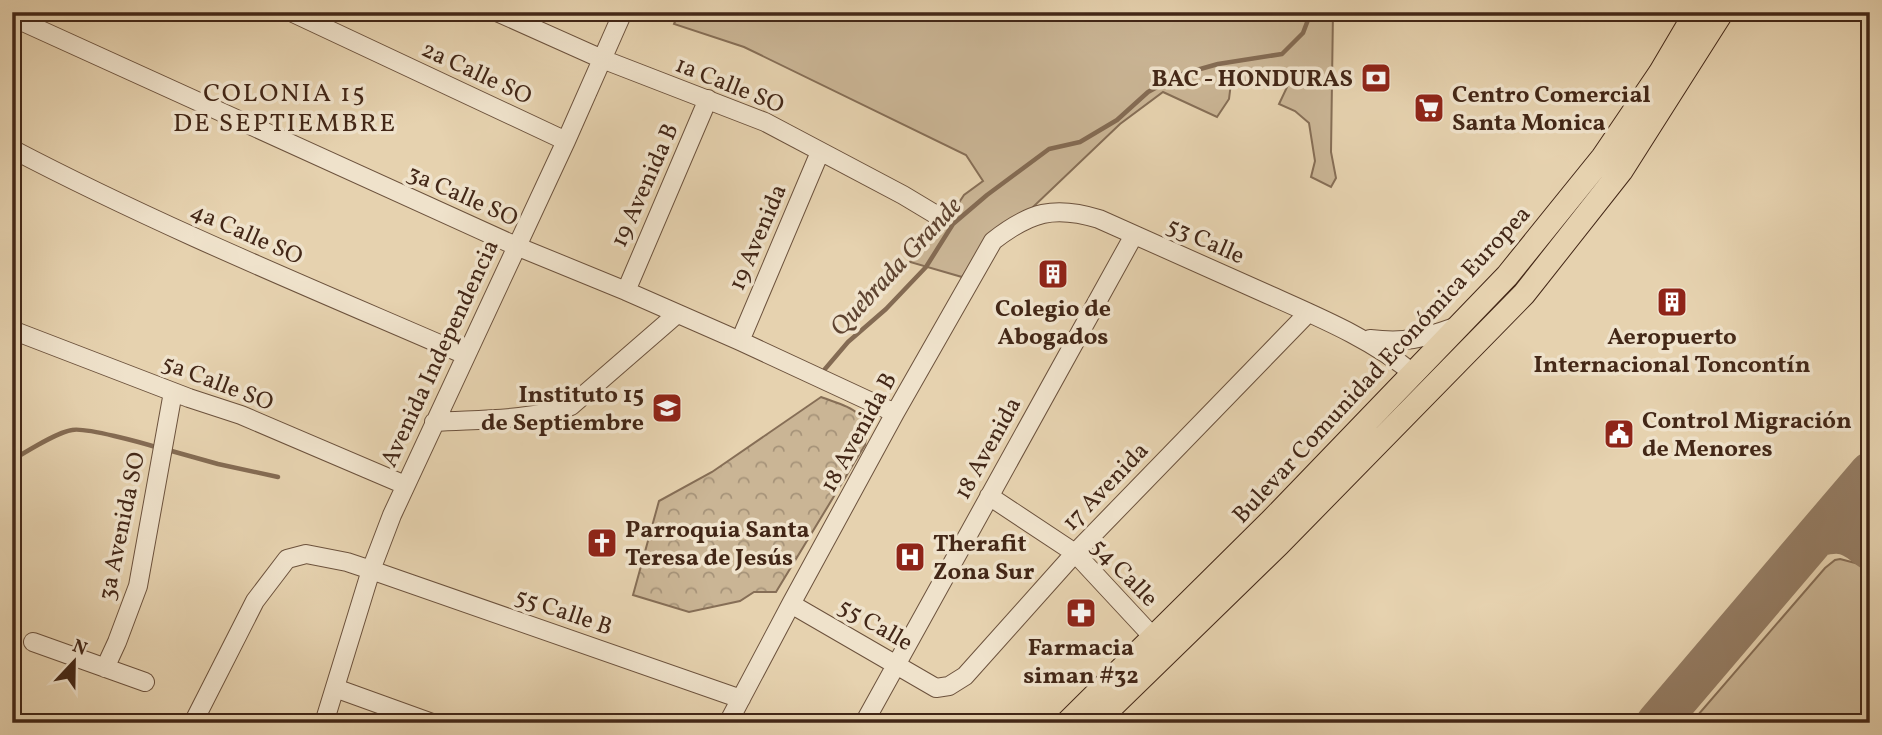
<svg xmlns="http://www.w3.org/2000/svg" width="1882" height="735" font-family="Vollkorn,serif">
<defs>
<pattern id="park-crowns" width="20" height="18" patternUnits="userSpaceOnUse" patternTransform="scale(1.75)"><rect width="20" height="18" fill="#cab595"/><path d="M2 6a3 3 0 1 1 6 0M12 15a3 3 0 1 1 6 0" fill="none" stroke="#a69379"/></pattern>
</defs>
<rect width="100%" height="100%" fill="#e6d2af"/>
<filter id="stains"><feTurbulence type="fractalNoise" baseFrequency=".00286" numOctaves="4"/><feColorMatrix values="0 0 0 0 .2 0 0 0 0 .09 0 0 0 0 .02 0 0 0 .5 -.17"/></filter>
<radialGradient id="worn" r=".72"><stop offset=".6" stop-color="#630" stop-opacity="0"/><stop offset="1" stop-color="#630" stop-opacity=".3"/></radialGradient>
<path fill="#cab595" stroke="#866e56" stroke-width="2" d="M679,12H1333L1331,152L1336,178L1331,187L1311,177L1315,161L1309,123L1295,111L1279,104L1289,83L1276,76L1269,79L1231,83L1229,99L1217,117L1163,92L1120,124L1032,208L993,232L962,277L910,262L938,216L956,207L964,195L983,181L966,155L744,47L674,24Z
M1840,559L1859,564L1870,572V719L1866,723H1691L1825,568L1835,560Z"/>
<path fill="url(#park-crowns)" stroke="#866e56" stroke-width="2" d="M821,397C847,407 872,410 865,445L776,592H754L740,601L689,612L633,595L659,501L712,472Z"/>
<g fill="none" stroke-linecap="round" stroke-linejoin="round">
<path stroke="#846b53" stroke-width="4.5" d="M825,369L848,342L886,309L926,267L953,224L987,195L1049,149L1080,142L1117,120L1148,92L1179,75L1218,64L1282,54L1303,33L1311,12
M168,450L218,464L278,477
M12,460C28,451 55,433 72,430C85,427 143,443 159,448"/>
<path stroke="#947c63" stroke-width="42" d="M1817,536C1841,529 1851,533 1870,549
M1657,723L1870,473"/>
<g stroke="#6c523d" stroke-width="20">
<path id="minor" d="M291,12L566,141
M497,12L602,59L765,122L903,195L938,216
M12,17L516,246L626,291L740,341L895,413
M12,149C159,226 313,289 465,355
M626,291L708,99
M12,330L189,398L241,415L405,485
M1370,339C1404,343 1422,339 1455,327
M740,341L820,152
M434,422C479,419 528,421 571,406L677,314
M989,496L1075,553L1154,638
M791,604L936,688L949,686L965,676L1075,553L1308,313
M33,642L145,682
M105,668L117,642L138,586L173,392
M335,688L432,723
M193,723L255,601L287,559L306,554L347,562L371,570L741,699
M324,723L371,570L392,515L566,141L623,12
M728,723L791,604L895,413L993,241C1030,212 1054,205 1099,219C1155,244 1211,269 1267,294C1318,317 1370,338 1414,374
M864,723L1134,235"/>
</g>
<g stroke="#432717" stroke-width="25">
<path id="major" d="M1067,723L1270,522L1507,276L1603,157L1660,73L1696,12
M1095,723L1279,544L1524,294L1621,171L1722,12"/>
</g>
<use href="#minor" stroke="#efe2cb" stroke-width="18"/>
<use href="#major" stroke="#e6d2af" stroke-width="23"/>
</g>
<defs>
<g id="bank-square" transform="scale(1.575)"><rect x="-9" y="-9" width="18" height="18" rx="4" fill="#8f2418" stroke="#efe2cb"/><path d="M-6-4H6V4H-6ZM0-2.3a2.3 2.3 0 1 0 0 4.6a2.3 2.3 0 1 0 0-4.6Z" fill="#fff"/></g>
<g id="supermarket-square" transform="scale(1.575)"><rect x="-9" y="-9" width="18" height="18" rx="4" fill="#8f2418" stroke="#efe2cb"/><path d="M-6-5.5h2.5l.6 2H6L4.5 2H-2.5L-4.4-4H-6ZM-1.5 3.2a1.3 1.3 0 1 0 .1 0ZM3 3.2a1.3 1.3 0 1 0 .1 0Z" fill="#fff"/></g>
<g id="building-square" transform="scale(1.575)"><rect x="-9" y="-9" width="18" height="18" rx="4" fill="#8f2418" stroke="#efe2cb"/><path d="M-4-6H4V6H1V3H-1V6H-4ZM-2.5-4.3h1.7v1.8h-1.7ZM.8-4.3h1.7v1.8H.8ZM-2.5-1h1.7V.8h-1.7ZM.8-1h1.7V.8H.8Z" fill="#fff"/></g>
<g id="school-square" transform="scale(1.575)"><rect x="-9" y="-9" width="18" height="18" rx="4" fill="#8f2418" stroke="#efe2cb"/><path d="M0-5L7-2L0 1L-7-2ZM-4 1L0 2.5L4 1V4Q0 6-4 4Z" fill="#fff"/></g>
<g id="civic-square" transform="scale(1.575)"><rect x="-9" y="-9" width="18" height="18" rx="4" fill="#8f2418" stroke="#efe2cb"/><path d="M-.6-6.5H3V-4.5H.6V-3L4-1V1h2V6H-6V1h2V-1L-.6-3ZM-1.2 2.5V6h2.4V2.5Z" fill="#fff"/></g>
<g id="church-square" transform="scale(1.575)"><rect x="-9" y="-9" width="18" height="18" rx="4" fill="#8f2418" stroke="#efe2cb"/><path d="M-1.2-6h2.4v3.5h3.3v2.4h-3.3V6h-2.4V-.1h-3.3v-2.4h3.3Z" fill="#fff"/></g>
<g id="hospital-square" transform="scale(1.575)"><rect x="-9" y="-9" width="18" height="18" rx="4" fill="#8f2418" stroke="#efe2cb"/><path d="M-5-5h3v3.5h4V-5h3V5h-3V1.5h-4V5h-3Z" fill="#fff"/></g>
<g id="pharmacy-square" transform="scale(1.575)"><rect x="-9" y="-9" width="18" height="18" rx="4" fill="#8f2418" stroke="#efe2cb"/><path d="M-2-6h4v4h4v4h-4v4h-4v-4h-4v-4h4Z" fill="#fff"/></g>
</defs>
<g fill-rule="evenodd">
<use href="#bank-square" x="1376" y="78"/>
<use href="#supermarket-square" x="1429" y="108"/>
<use href="#building-square" x="1053" y="274"/>
<use href="#building-square" x="1672" y="302"/>
<use href="#school-square" x="667" y="408"/>
<use href="#civic-square" x="1619" y="434"/>
<use href="#church-square" x="602" y="543"/>
<use href="#hospital-square" x="910" y="557"/>
<use href="#pharmacy-square" x="1081" y="613"/>
</g>
<g text-anchor="middle" stroke-width="7" stroke-linejoin="round" paint-order="stroke">
<g font-size="24" fill="#432717" stroke="#efe2cb">
<text transform="translate(477 72) rotate(25)" y="8">2a Calle SO</text>
<text transform="translate(730 84) rotate(22)" y="8">1a Calle SO</text>
<text transform="translate(644 185) rotate(-66)" y="8">19 Avenida B</text>
<text transform="translate(463 195) rotate(24)" y="8">3a Calle SO</text>
<text transform="translate(247 233) rotate(24)" y="8">4a Calle SO</text>
<text transform="translate(757 237) rotate(-67)" y="8">19 Avenida</text>
<text transform="translate(1206 240) rotate(24)" y="8">53 Calle</text>
<text transform="translate(439 353) rotate(-65)" y="8">Avenida Independencia</text>
<text transform="translate(1381 364) rotate(-47)" y="8">Bulevar Comunidad Económica Europea</text>
<text transform="translate(218 382) rotate(21)" y="8">5a Calle SO</text>
<text transform="translate(858 432) rotate(-61)" y="8">18 Avenida B</text>
<text transform="translate(987 448) rotate(-61)" y="8">18 Avenida</text>
<text transform="translate(1105 486) rotate(-46)" y="8">17 Avenida</text>
<text transform="translate(121 526) rotate(-78)" y="8">3a Avenida SO</text>
<text transform="translate(1125 572) rotate(46)" y="8">54 Calle</text>
<text transform="translate(564 611) rotate(19)" y="8">55 Calle B</text>
<text transform="translate(876 624) rotate(30)" y="8">55 Calle</text>
</g>
<g font-size="24" font-weight="bold" fill="#432717" stroke="#efe2cb" text-anchor="start">
<text x="1353" y="86" text-anchor="end">BAC - HONDURAS</text>
<text x="1452" y="102">Centro Comercial<tspan x="1452" dy="28">Santa Monica</tspan></text>
<text x="1053" y="316" text-anchor="middle">Colegio de<tspan x="1053" dy="28">Abogados</tspan></text>
<text x="1672" y="344" text-anchor="middle">Aeropuerto<tspan x="1672" dy="28">Internacional Toncontín</tspan></text>
<text x="644" y="402" text-anchor="end">Instituto 15<tspan x="644" dy="28">de Septiembre</tspan></text>
<text x="1642" y="428">Control Migración<tspan x="1642" dy="28">de Menores</tspan></text>
<text x="625" y="537">Parroquia Santa<tspan x="625" dy="28">Teresa de Jesús</tspan></text>
<text x="933" y="551">Therafit<tspan x="933" dy="28">Zona Sur</tspan></text>
<text x="1081" y="655" text-anchor="middle">Farmacia<tspan x="1081" dy="28">siman #32</tspan></text>
</g>
<g font-size="26" letter-spacing="2" fill="#432717" stroke="#efe2cb">
<text x="285" y="101">COLONIA 15<tspan x="285" dy="30">DE SEPTIEMBRE</tspan></text>
</g>
<g font-size="26" font-style="italic" fill="#5e4330" stroke="#efe2cb">
<text transform="translate(895 266) rotate(-47)" y="9">Quebrada Grande</text>
</g>
</g>
<rect width="1882" height="735" fill="none" stroke="#e6d2af" stroke-width="42"/>
<rect x="14" y="14" width="1854" height="707" fill="none" stroke="#432717" stroke-width="3.5"/>
<rect x="21" y="21" width="1840" height="693" fill="none" stroke="#432717" stroke-width="2"/>
<g transform="translate(74 662) rotate(22)" stroke="#efe2cb" stroke-width="5" paint-order="stroke">
<path d="M0-5L12 26L0 18L-12 26Z" fill="#432717"/>
<text y="-10" font-size="19" font-weight="bold" text-anchor="middle" fill="#432717">N</text>
</g>
<rect width="100%" height="100%" filter="url(#stains)"/>
<rect width="100%" height="100%" fill="url(#worn)"/>
</svg>
